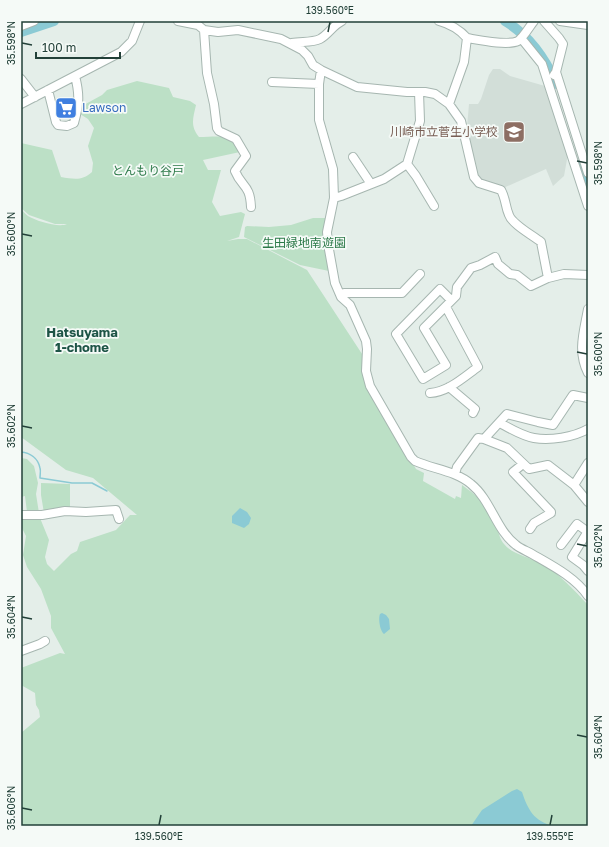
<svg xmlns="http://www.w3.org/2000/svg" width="609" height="847" font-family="'Golos Text','Noto Sans JP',sans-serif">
<rect width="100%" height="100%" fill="#e4eee9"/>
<path fill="#d2ded8" d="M493,69H500L510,76L545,86L568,154L564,176L553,186L546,169L501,189L480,181L466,139L469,104H478L481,99L489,75Z"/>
<path fill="#bce0c6" d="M137,81L169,88L173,97L190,101L196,105C193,118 190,126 199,137C219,137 228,132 240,152L203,160L208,170H221L212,202L220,216L241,212L245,214L239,237L227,241L238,239H247L307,270L364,357L368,386L416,469L424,473L423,481L455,499L456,496L461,498L462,485C482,499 486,506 496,527C499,532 500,540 504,544C512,554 528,557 539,562C558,572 574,590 588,605V826H21V733L40,717L39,710L36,705L35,693L21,685V668L60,653L65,654L51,628V616L41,589L27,567L23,555L26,536L21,526V517L40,518L49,540L45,557L47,564L54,571L71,554L77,551L80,542L116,530L130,515H137L93,478L66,470L21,437V209C23,211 25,214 28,216C36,221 59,228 67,224H55L29,215L21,208V143L52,150L61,177C74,179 82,181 92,172L93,163L88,146L94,128L88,119L80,114L82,106L102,95L107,90Z
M313,218H325L326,222L329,271L300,265L244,237L245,227L247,226L269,227L291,225Z
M21,458L27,459L34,466L38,483L36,494L39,513L27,512L25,496L21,497Z
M41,483L70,484V510L44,513L41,495Z"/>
<path fill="#8bcad4" d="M240,508L247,512L251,518L249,524L244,528L232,523V516Z
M382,613L386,615L389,619L390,629L384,634C380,631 378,619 380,614Z
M517,789L522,792C528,810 534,821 553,826H471L482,810L512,791Z"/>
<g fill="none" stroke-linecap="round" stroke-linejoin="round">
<path stroke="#8bcad4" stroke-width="1.5" d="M21,452C30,453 38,458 40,468C41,471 40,474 40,478L72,483H92L107,491"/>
<path stroke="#8bcad4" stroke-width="10" d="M505,21C530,36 544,58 557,84
M21,32L54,21
M582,164L588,183
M588,345V355"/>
<g stroke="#a6b6b0" stroke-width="10">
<path id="minor" d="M178,21L198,25L204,30L218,32L238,30L281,39L302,50L308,56L313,65L321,70L357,87L407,92H425L435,94L449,104L461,121L474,177L479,183L501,190C506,199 505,206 509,215C512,224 532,235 541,242L548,278
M439,21C450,24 460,30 467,38C479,40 508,46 518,41C524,37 529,27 534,21
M544,21L559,38L563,44L556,72L554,75
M560,21L588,25
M21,26L34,21
M204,30L207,73L214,104L217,128L219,131L236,139L246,156L235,171C242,188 250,184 251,207
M521,38L542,64L588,206
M292,43C301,41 311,43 320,39C329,34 332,26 342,21
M321,70L319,84V120L333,169L334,198L327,232L328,244L335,283L341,297L350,305L366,341L367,349L366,371L370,386L411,457L415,461C433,469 456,471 471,484C491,500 496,530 516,545C521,549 527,551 532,554C551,565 575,577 588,596
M556,72L588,173
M21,79L35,97
M272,82L319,84
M48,90L56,122L58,125L67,126L74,123C79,105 80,95 75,76
M419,92L420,121L407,164L416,176L434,206
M21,104L121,52L132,41L140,21
M449,104L464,62L467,38
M353,157L371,184
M334,198L341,196L384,179L407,164
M340,294L345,293H402L420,274
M451,300L440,289L396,334L423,379L446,365L424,328L456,296L457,287L471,268L480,265L495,257L498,264L510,274L517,275L531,286L548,278L564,274L588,275
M588,309C584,332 577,351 588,373
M449,387L475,409L473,413
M430,393C448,392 464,377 478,367L446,307
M500,423C511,429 522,436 534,438C550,441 574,437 588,429
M484,439L507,448L529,469L548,465L574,485L588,502
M523,464L513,472L551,512V513L534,523L530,529
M455,474L457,467L478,438L484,439L507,414L538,422L553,425L573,395L588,398
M574,485L588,463
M21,515H42L65,511L86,512L116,510L119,519
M588,531L572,557L583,565L588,571
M561,545L577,524L588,532
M21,651L40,644L45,641"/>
</g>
<use href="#minor" stroke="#fff" stroke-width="8"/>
</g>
<path fill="none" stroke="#224038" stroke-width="1.5" d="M328,32L330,22M22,43L32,45M577,161L587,163M22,234L32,236M577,352L587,354M22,426L32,428M577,544L587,546M22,617L32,619M577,735L587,737M22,808L32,810M159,825L161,815M550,825L552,815"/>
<defs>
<g id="supermarket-square" transform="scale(1.15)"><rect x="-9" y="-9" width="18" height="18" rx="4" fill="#3f7fe0" stroke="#f5faf7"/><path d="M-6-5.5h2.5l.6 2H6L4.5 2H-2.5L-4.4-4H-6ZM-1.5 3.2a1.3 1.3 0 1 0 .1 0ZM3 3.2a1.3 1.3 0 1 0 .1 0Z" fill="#fff"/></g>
<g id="school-square" transform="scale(1.15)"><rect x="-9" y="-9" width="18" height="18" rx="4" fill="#8d6e63" stroke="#f5faf7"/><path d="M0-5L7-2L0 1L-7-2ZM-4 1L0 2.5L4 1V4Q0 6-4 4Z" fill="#fff"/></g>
</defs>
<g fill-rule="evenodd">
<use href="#supermarket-square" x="66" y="108"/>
<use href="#school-square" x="514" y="132"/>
</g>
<g text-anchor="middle" stroke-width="3.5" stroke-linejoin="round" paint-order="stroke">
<g font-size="12" fill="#366cbe" stroke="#f5faf7" text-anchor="start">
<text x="82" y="112">Lawson</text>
</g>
<g font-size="12" fill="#785e54" stroke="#f5faf7" text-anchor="end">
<text x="498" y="136">川崎市立菅生小学校</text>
</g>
<g font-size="12" fill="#2b7948" stroke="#f5faf7">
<text x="148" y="175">とんもり谷戸</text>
<text x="304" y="247">生田緑地南遊園</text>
</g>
<g font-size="13" font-weight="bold" fill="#1d5446" stroke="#f5faf7">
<text x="82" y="337">Hatsuyama<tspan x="82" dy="15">1-chome</tspan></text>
</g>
</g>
<rect width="609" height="847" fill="none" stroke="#f5faf7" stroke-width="44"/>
<path d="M36 52v6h84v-6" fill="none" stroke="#224038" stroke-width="2"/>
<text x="42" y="52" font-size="12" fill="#224038" stroke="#f5faf7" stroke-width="3" paint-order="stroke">100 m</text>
<rect x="22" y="22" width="565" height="803" fill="none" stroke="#224038" stroke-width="1.5"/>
<g font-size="10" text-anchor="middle" fill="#224038">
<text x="330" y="14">139.560°E</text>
<text transform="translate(11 43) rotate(-90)" y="4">35.598°N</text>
<text transform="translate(598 163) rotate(-90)" y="4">35.598°N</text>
<text transform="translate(11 234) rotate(-90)" y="4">35.600°N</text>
<text transform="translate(598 354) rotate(-90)" y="4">35.600°N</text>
<text transform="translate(11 426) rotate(-90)" y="4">35.602°N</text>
<text transform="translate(598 546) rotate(-90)" y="4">35.602°N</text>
<text transform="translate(11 617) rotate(-90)" y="4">35.604°N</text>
<text transform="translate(598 737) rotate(-90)" y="4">35.604°N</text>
<text transform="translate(11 808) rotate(-90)" y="4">35.606°N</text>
<text x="159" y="840">139.560°E</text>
<text x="550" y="840">139.555°E</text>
</g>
</svg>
